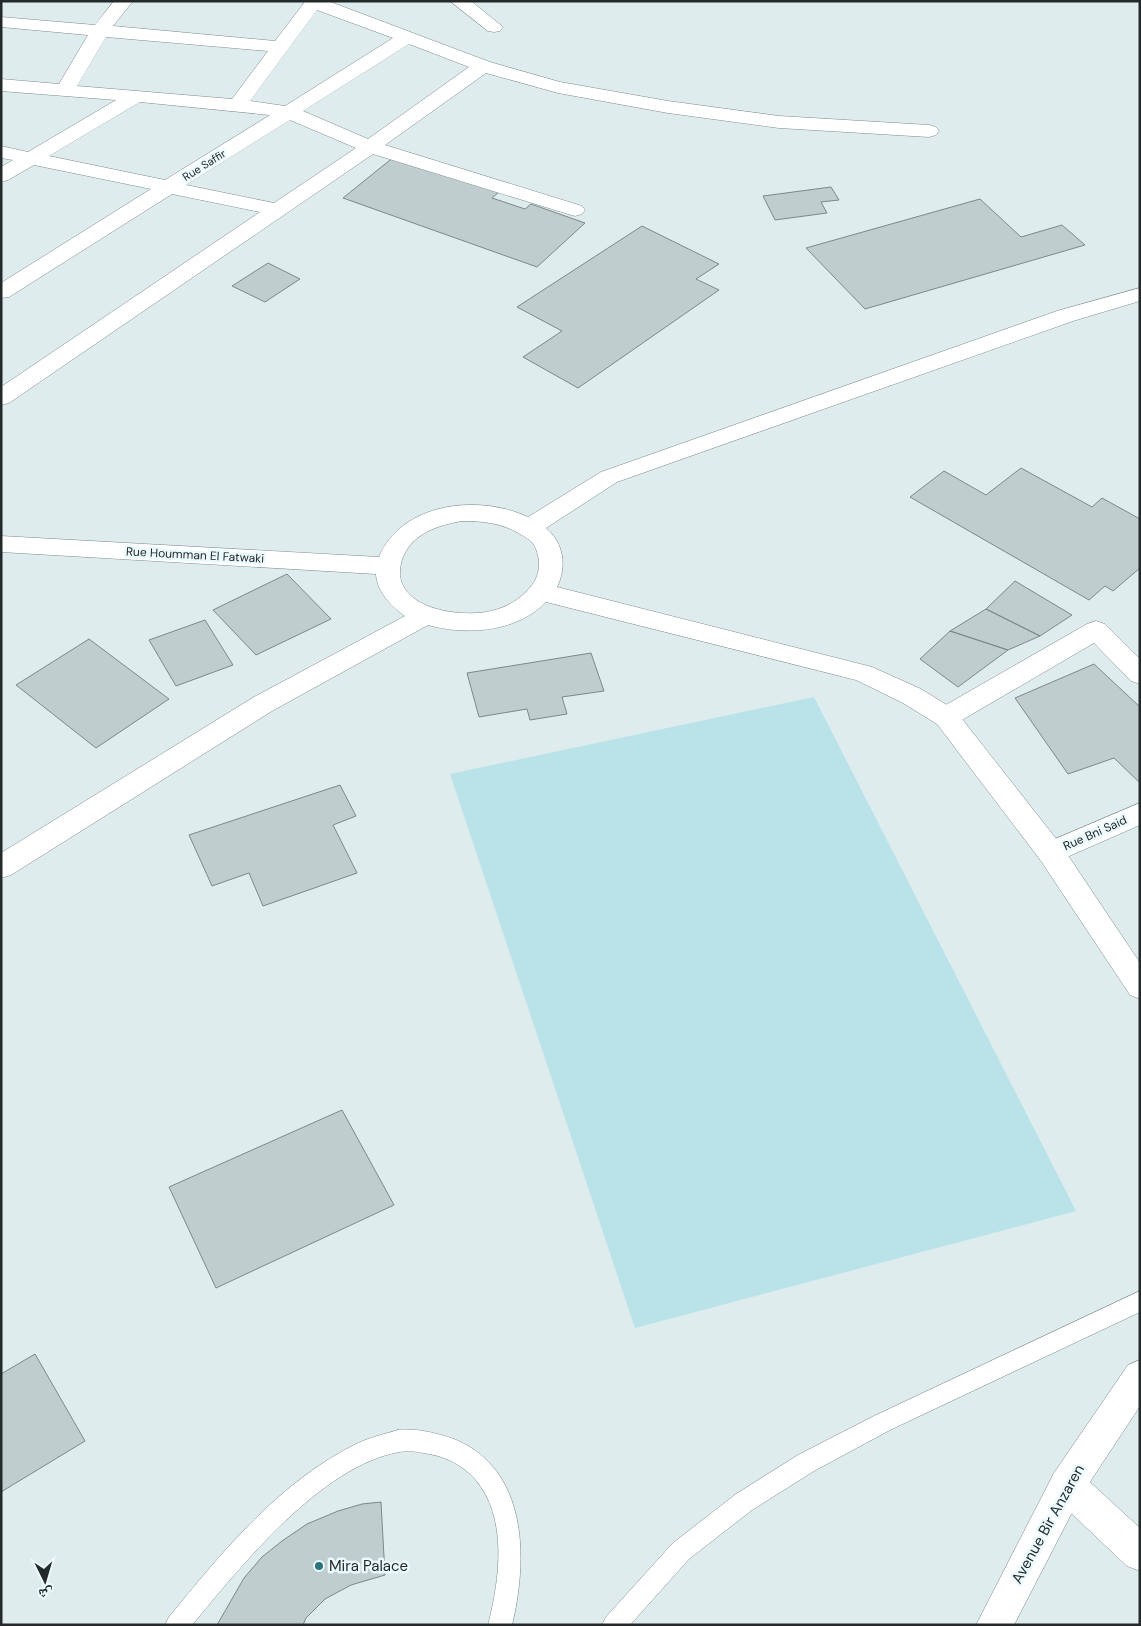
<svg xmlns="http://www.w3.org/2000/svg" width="1141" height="1626" font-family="'DM Sans','Noto Naskh Arabic',sans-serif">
<rect width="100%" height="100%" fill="#deecee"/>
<path fill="#b9e3e8" d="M814,697L1076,1211L635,1328L450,774Z"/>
<path fill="#bfcdcf" stroke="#7c898b" d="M395,156L499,192L492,198L525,209L531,204L585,223L537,267L343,198Z
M831,187L839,200L821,202L827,213L775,220L763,196Z
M980,199L1021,237L1062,225L1085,245L865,309L806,248Z
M642,226L719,264L696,279L719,290L578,388L523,357L562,331L517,307Z
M268,263L300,279L265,302L232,286Z
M1021,468L1092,507L1102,498L1140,519V568L1113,591L1105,586L1089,600L910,497L944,471L986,495Z
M287,574L331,619L256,655L213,610Z
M1015,581L1072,615L1040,636L986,609Z
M986,609L1040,636L1008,650L950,631Z
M205,620L233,665L176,686L149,640Z
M950,631L1008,650L958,687L920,659Z
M89,639L169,699L96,748L16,685Z
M591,653L604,691L562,697L567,714L530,720L527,709L479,717L467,673Z
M1094,664L1140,707V783L1114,758L1068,774L1015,698Z
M340,785L356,816L333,825L357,873L263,906L249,873L212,886L189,835Z
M342,1110L394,1205L216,1288L169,1187Z
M35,1354L85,1441L1,1492V1374Z
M381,1502L385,1575L351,1585L325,1599L306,1618L303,1625H217L244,1578L262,1557L282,1541L307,1524L338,1511L362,1504Z"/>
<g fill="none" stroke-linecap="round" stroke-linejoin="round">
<g stroke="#7e8b8d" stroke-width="1">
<path id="lane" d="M1140,1291V1312L890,1430L814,1471L752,1510L689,1559L630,1625H602L606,1617L673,1543L736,1494L798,1455L874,1416Z
M398,1430C417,1428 436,1433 454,1439C528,1469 528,1559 512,1625H488C500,1579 508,1517 475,1479C462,1465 447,1457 429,1454C419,1452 409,1450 399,1452C321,1466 241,1566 192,1625H165L169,1617C223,1551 280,1481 358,1443C371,1437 385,1434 398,1430Z"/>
</g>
<g stroke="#7e8b8d" stroke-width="1">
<path id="street" d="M114,1H133L113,26L275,41L304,3L302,1H328L490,62L560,82L668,101L779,116L929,125L936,127L939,131L936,135L929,137L779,128L668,113L558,93L486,73L385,145L582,206L585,210L582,214L575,216L568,214L373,154L9,403L1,405V387L260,212L172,194L9,297L1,298V283L151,189L34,165L8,180L1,182V167L13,160L1,158V146L28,152L116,100L1,91V79L59,84L88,35L1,27V17L95,25ZM317,10L393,38L285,106L250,101ZM106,37L268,51L232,99L77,86ZM409,44L469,67L368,139L303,111ZM140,102L270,115L165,180L49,156ZM290,120L356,148L274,203L186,185Z
M450,1H471L503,27L500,31L494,32L488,31Z
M1096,621L1105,624L1140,659V684L1131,681L1094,643L955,724L946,727L937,724L933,717L937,710L1087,624Z
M1140,803V825L1051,864L1041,861L1037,853L1041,845Z
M1067,1468L1080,1473L1140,1528V1571L1127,1566L1054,1497L1049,1485L1054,1473Z"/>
</g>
<g stroke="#7e8b8d" stroke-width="1">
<path id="secondary" d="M1140,288V301L1073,321L617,482L546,528C564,543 567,567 557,587L872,667L921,689L955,710L1061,845L1140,963V999L1130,995L1041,861L937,724L903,703L856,680L546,602C517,632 467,636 428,625L272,711L11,875L1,878V853L254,697L405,616C391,606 377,592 376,574L1,552V536L379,557C402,502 479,494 528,517L601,472L1057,311ZM462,521C483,521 502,523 520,534C527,538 533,541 536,549C541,561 540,575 532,585C524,596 511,605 498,609C465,621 383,609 403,557C413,533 439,525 462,521Z
M1140,1360V1406L1080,1497L1014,1625H976L1054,1473L1128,1365Z"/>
</g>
<use href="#lane" fill="#fff" fill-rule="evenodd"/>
<use href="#street" fill="#fff" fill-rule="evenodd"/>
<use href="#secondary" fill="#fff" fill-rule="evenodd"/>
</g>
<circle fill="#2c747d" stroke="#ebfafc" stroke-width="2" cx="319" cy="1566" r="5"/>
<g text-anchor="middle" stroke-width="5" stroke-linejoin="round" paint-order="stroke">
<g font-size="11" fill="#24292a" stroke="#ebfafc">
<text transform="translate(204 165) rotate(-32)" y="4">Rue Saffir</text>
</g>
<g font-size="12" fill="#24292a" stroke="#ebfafc">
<text transform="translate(195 555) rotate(3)" y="4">Rue Houmman El Fatwaki</text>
<text transform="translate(1095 833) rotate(-24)" y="4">Rue Bni Said</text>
</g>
<g font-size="15" fill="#24292a" stroke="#ebfafc">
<text transform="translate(1048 1524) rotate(-61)" y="5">Avenue Bir Anzaren</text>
</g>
<g font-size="15" fill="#24292a" stroke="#ebfafc" text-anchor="start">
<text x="329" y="1571">Mira Palace</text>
</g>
</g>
<rect width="1141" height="1626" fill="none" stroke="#24292a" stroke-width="5"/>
<g transform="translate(45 1581) rotate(175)" stroke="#ebfafc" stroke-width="4" paint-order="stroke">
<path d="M0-4L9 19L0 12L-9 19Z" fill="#24292a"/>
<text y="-8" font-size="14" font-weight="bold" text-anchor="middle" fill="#24292a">ش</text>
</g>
</svg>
